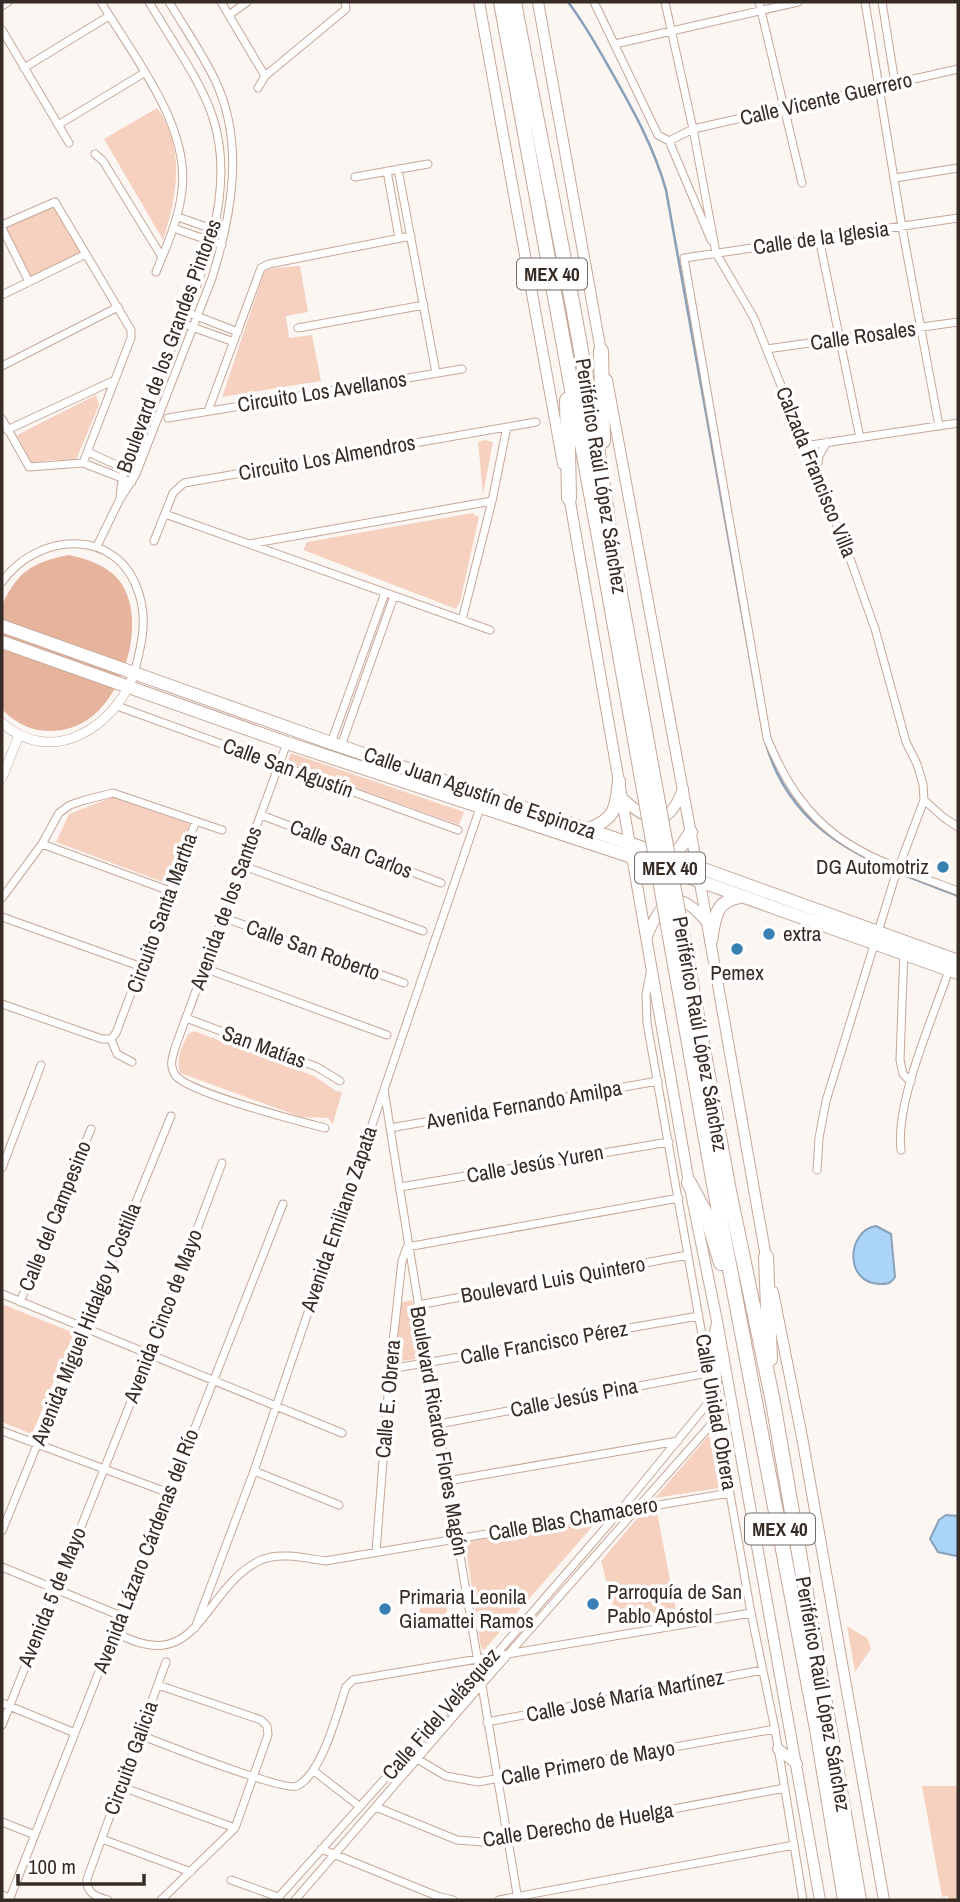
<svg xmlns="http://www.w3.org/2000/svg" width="960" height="1902" font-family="'Archivo Narrow',sans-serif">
<rect width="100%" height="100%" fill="#fcf6f3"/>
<path fill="#f7d1bf" d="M157,108C186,146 177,198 163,240L104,139Z
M55,203L83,254L30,279L2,226Z
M300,266L308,312L286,316L289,338L312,335L321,381L222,397L265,269Z
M96,395L99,405L76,460H50L31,463L17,435Z
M485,440L493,442L483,494L478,442Z
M472,513L479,517L460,602L456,609L303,550L307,542Z
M291,753L464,812L459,825L287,763Z
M113,797L190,824L168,884L56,842L69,814Z
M194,1031L314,1076L336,1091L342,1092L333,1124L328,1118L301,1117L180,1073C176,1058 182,1047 188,1034Z
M412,1300L423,1358L395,1362L399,1303Z
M2,1304L74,1333L32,1434L2,1422Z
M709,1435L719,1488L655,1498Z
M657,1512L677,1616L618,1625L601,1561L640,1515Z
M593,1521L596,1522L593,1526L484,1650L481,1648L465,1542Z
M424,1598L448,1606L444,1620L419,1612Z
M847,1626L868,1639L871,1649L855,1672Z
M922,1786H958V1900H949L948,1896L942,1897Z"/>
<path fill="#e6b49c" d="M69,555C86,559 100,563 113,574C153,609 125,704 80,724C66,731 53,732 38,730C26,728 10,719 2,709V605C18,571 33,562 69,555Z"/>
<path fill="#aad4f8" stroke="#88a1b9" stroke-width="2" d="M876,1226L891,1234L895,1277C891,1283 889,1284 881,1284C843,1284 847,1230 876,1226Z
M946,1515L958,1516V1554L956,1556L938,1552L930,1539L939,1520Z"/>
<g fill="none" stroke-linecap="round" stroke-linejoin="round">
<path stroke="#88a1b9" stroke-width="2.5" d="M568,2C585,24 598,48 611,71C633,110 654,147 666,190L763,731
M766,744C794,840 875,864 958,896"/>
<g stroke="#c5a799" stroke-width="9">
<path id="minor" d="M101,2C133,56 190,125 182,190C179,219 167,245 156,272
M221,2L265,76
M594,2L658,135L669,141L693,129L958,69
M665,2L693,129L716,253L754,318L848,553L875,629L906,742L917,764L923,784L924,800L894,880L826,1101L819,1138L817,1170
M759,2L802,183
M865,2L902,227L939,426
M882,2L895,83
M2,6L8,2
M229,15L247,2
M2,30L69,143
M615,44L798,2
M24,68L109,16
M258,88L265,76L346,9L345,2
M58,125L144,73
M669,141L711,240
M95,154L103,161L162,257
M398,169L436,373
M387,171L399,238
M355,177L428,164
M895,178L958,168
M178,217L218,231
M958,218L684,258L767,738C809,841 862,855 958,891
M2,225L55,202L131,330V338L83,463
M2,228L29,282
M173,228L222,245
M819,238L860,438
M2,295L86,254
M186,312L238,332
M181,323L234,342
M298,328L424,305
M767,349L958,322
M2,366L118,307
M208,411L261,268L269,264L411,236
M168,418L462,369
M2,419L29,467L83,463L132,482
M7,430L115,380
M804,446L958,423
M88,452L136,474
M817,470L819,456L827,442
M120,498C122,458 143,420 157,383C189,304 241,204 213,118C202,82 168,35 149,2
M165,514L490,630
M154,541L173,493L184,483L536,422
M249,544L492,501
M97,546L120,499L136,474L212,278C232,214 245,143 215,80C202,53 184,27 169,2
M2,582C37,532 119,526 139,594C148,621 141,647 134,674
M462,620L492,501L507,427
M117,706L458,830
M287,743L176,1045C173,1055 168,1066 176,1076C191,1093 298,1121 325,1128
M331,743L385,593
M341,746L394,596
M924,800L943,817L958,827
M261,815L441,883
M42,844L170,891
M241,865L423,931
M2,898L42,844L59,813L70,805L85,800L113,793L222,830
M2,917L142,967
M222,917L404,983
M904,950L900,1060L903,1074L911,1082
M204,968L387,1035
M650,973L646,995L647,1023L751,1613L775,1729L803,1900
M2,1004L102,1039H111
M186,1018L317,1067L340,1081
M111,1039L116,1033L196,821
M111,1039L117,1054L132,1062
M384,1089C426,1360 473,1630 518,1900
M390,1128L658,1081
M901,1150C895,1102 933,1018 949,970
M2,1168L41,1065
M400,1187L669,1142
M2,1294L342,1433
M20,1302L91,1129
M418,1305L688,1255
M390,1369L699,1316
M439,1424L708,1373
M2,1431L169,1493
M254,1471L339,1505
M447,1481L678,1441
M2,1531L171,1116
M376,1552L390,1369L402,1261L407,1247L679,1198
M2,1567L121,1616
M195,1628L254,1471L480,808
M115,1632C200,1680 202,1587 261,1560C280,1552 305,1558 325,1561L730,1493
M158,1685L261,1720L267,1726L268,1735L235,1828L161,1900
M2,1703L75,1733
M487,1722L763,1670
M2,1725L150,1354L222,1163
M140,1735C161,1743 284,1792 297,1786C322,1774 337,1713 346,1687L353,1680L751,1613
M407,1753L446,1776L478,1782L775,1729
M314,1771L359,1806
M122,1787L235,1828
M376,1807L457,1840L483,1842L508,1840L785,1788
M2,1822L35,1835
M102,1839L191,1872
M321,1849L437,1896L453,1900
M231,1880L278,1897
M2,1895L10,1898L283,1204
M108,1900C96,1897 86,1893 87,1879L166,1662
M276,1900L479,1674L620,1511L713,1397
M295,1900L481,1685L716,1419
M499,1900L794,1845"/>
</g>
<g stroke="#c5a799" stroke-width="10">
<path id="tertiary" d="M2,723C52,767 114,728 134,674
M2,778L19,735"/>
</g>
<g stroke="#c5a799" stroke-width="12">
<path id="secondary" d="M479,2L563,464
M538,2L602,357
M607,380L700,883L767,1263
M568,490L689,1183L717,1321L820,1900
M622,798C650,824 668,830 683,789
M647,936C662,900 675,885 705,920
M773,1292L802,1437L884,1900
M713,1397C721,1375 710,1351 716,1327
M778,1749L797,1764"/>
</g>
<g stroke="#c5a799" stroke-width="14">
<path id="primary" d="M2,626L331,743L670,857L958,961
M2,642L287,743L632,857L958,973
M589,829C616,818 616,808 619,781
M670,857L680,848L691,832
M711,941C715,919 714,901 740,897"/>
</g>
<g stroke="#c5a799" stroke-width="16">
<path id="motorway" d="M501,2L601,548
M514,2C548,182 588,363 611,545
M601,351L603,441
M567,400L569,498
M689,1183L707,1216L721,1263
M715,1190L817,1729L845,1900
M729,1191L773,1402L859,1900
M766,1257L770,1359"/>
</g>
<use href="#minor" stroke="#fff" stroke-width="7"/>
<use href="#tertiary" stroke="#fff" stroke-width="9"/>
<use href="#secondary" stroke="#fff" stroke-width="10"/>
<use href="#primary" stroke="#fff" stroke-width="12"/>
<use href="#motorway" stroke="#fff" stroke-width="14"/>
<g stroke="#c5a799" stroke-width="16" stroke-linecap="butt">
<path id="motorway-bridge" d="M611,545L729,1191
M601,548L715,1190"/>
</g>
<use href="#motorway-bridge" stroke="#fff" stroke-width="14"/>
</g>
<g fill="#387fb4" stroke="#fff" stroke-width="2.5">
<circle cx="943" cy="867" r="7"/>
<circle cx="769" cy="934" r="7"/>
<circle cx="737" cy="949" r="7"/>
<circle cx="593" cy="1604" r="7"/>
<circle cx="385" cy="1609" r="7"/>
</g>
<g text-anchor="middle" stroke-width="7" stroke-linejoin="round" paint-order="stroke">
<g fill="#fff" stroke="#736b67" stroke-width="2">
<rect x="517" y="258.5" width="70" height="31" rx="5"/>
<rect x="635" y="852.5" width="70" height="31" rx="5"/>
<rect x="745" y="1513.5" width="70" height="31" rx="5"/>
</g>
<g font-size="19" font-weight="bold" fill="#372b26">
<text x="552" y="281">MEX 40</text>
<text x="670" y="875">MEX 40</text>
<text x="780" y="1536">MEX 40</text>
</g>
<g font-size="21" fill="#372b26" stroke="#fff">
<text transform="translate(826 99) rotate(-13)" y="7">Calle Vicente Guerrero</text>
<text transform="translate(821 238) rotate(-8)" y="7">Calle de la Iglesia</text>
<text transform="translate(863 336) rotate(-8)" y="7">Calle Rosales</text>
<text transform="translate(169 346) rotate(-70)" y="7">Boulevard de los Grandes Pintores</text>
<text transform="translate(322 392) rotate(-9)" y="7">Circuito Los Avellanos</text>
<text transform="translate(327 458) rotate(-10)" y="7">Circuito Los Almendros</text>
<text transform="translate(816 472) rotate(68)" y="7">Calzada Francisco Villa</text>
<text transform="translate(601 476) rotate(81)" y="7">Periférico Raúl López Sánchez</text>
<text transform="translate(288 768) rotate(20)" y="7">Calle San Agustín</text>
<text transform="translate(480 793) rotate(19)" y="7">Calle Juan Agustín de Espinoza</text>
<text transform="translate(351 849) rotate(21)" y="7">Calle San Carlos</text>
<text transform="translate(226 908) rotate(-70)" y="7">Avenida de los Santos</text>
<text transform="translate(162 913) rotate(-70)" y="7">Circuito Santa Martha</text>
<text transform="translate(313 950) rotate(20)" y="7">Calle San Roberto</text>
<text transform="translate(700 1034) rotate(80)" y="7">Periférico Raúl López Sánchez</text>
<text transform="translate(264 1047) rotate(20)" y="7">San Matías</text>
<text transform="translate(524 1105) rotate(-10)" y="7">Avenida Fernando Amilpa</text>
<text transform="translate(535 1164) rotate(-10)" y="7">Calle Jesús Yuren</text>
<text transform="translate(55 1216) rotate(-68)" y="7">Calle del Campesino</text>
<text transform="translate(339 1219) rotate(-71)" y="7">Avenida Emiliano Zapata</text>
<text transform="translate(553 1280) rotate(-10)" y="7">Boulevard Luis Quintero</text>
<text transform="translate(163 1316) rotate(-69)" y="7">Avenida Cinco de Mayo</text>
<text transform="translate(86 1324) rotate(-68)" y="7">Avenida Miguel Hidalgo y Costilla</text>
<text transform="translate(544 1343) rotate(-10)" y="7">Calle Francisco Pérez</text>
<text transform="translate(574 1398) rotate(-11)" y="7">Calle Jesús Pina</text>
<text transform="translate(388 1399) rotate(-85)" y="7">Calle E. Obrera</text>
<text transform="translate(716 1412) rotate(80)" y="7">Calle Unidad Obrera</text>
<text transform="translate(439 1431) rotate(80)" y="7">Boulevard Ricardo Flores Magón</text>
<text transform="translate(573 1519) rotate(-10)" y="7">Calle Blas Chamacero</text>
<text transform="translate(146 1551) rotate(-69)" y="7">Avenida Lázaro Cárdenas del Río</text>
<text transform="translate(52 1597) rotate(-68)" y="7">Avenida 5 de Mayo</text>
<text transform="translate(823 1694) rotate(80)" y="7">Periférico Raúl López Sánchez</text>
<text transform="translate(625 1696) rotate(-11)" y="7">Calle José María Martínez</text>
<text transform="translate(441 1714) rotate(-49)" y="7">Calle Fidel Velásquez</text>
<text transform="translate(131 1758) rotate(-70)" y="7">Circuito Galicia</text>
<text transform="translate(588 1763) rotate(-10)" y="7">Calle Primero de Mayo</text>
<text transform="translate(578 1825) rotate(-9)" y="7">Calle Derecho de Huelga</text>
</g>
<g font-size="21" fill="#372b26" stroke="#fff" text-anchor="start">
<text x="929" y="874" text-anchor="end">DG Automotriz</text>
<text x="783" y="941">extra</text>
<text x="737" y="980" text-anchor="middle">Pemex</text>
<text x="607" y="1599">Parroquía de San<tspan x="607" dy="24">Pablo Apóstol</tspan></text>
<text x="399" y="1604">Primaria Leonila<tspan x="399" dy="24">Giamattei Ramos</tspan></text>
</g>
</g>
<rect width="960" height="1902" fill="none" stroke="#372b26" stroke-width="7"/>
<path d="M18 1874v10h126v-10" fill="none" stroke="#372b26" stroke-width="3.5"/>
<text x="28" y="1874" font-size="21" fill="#372b26" stroke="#ffffff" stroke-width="5" paint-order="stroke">100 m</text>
</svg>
